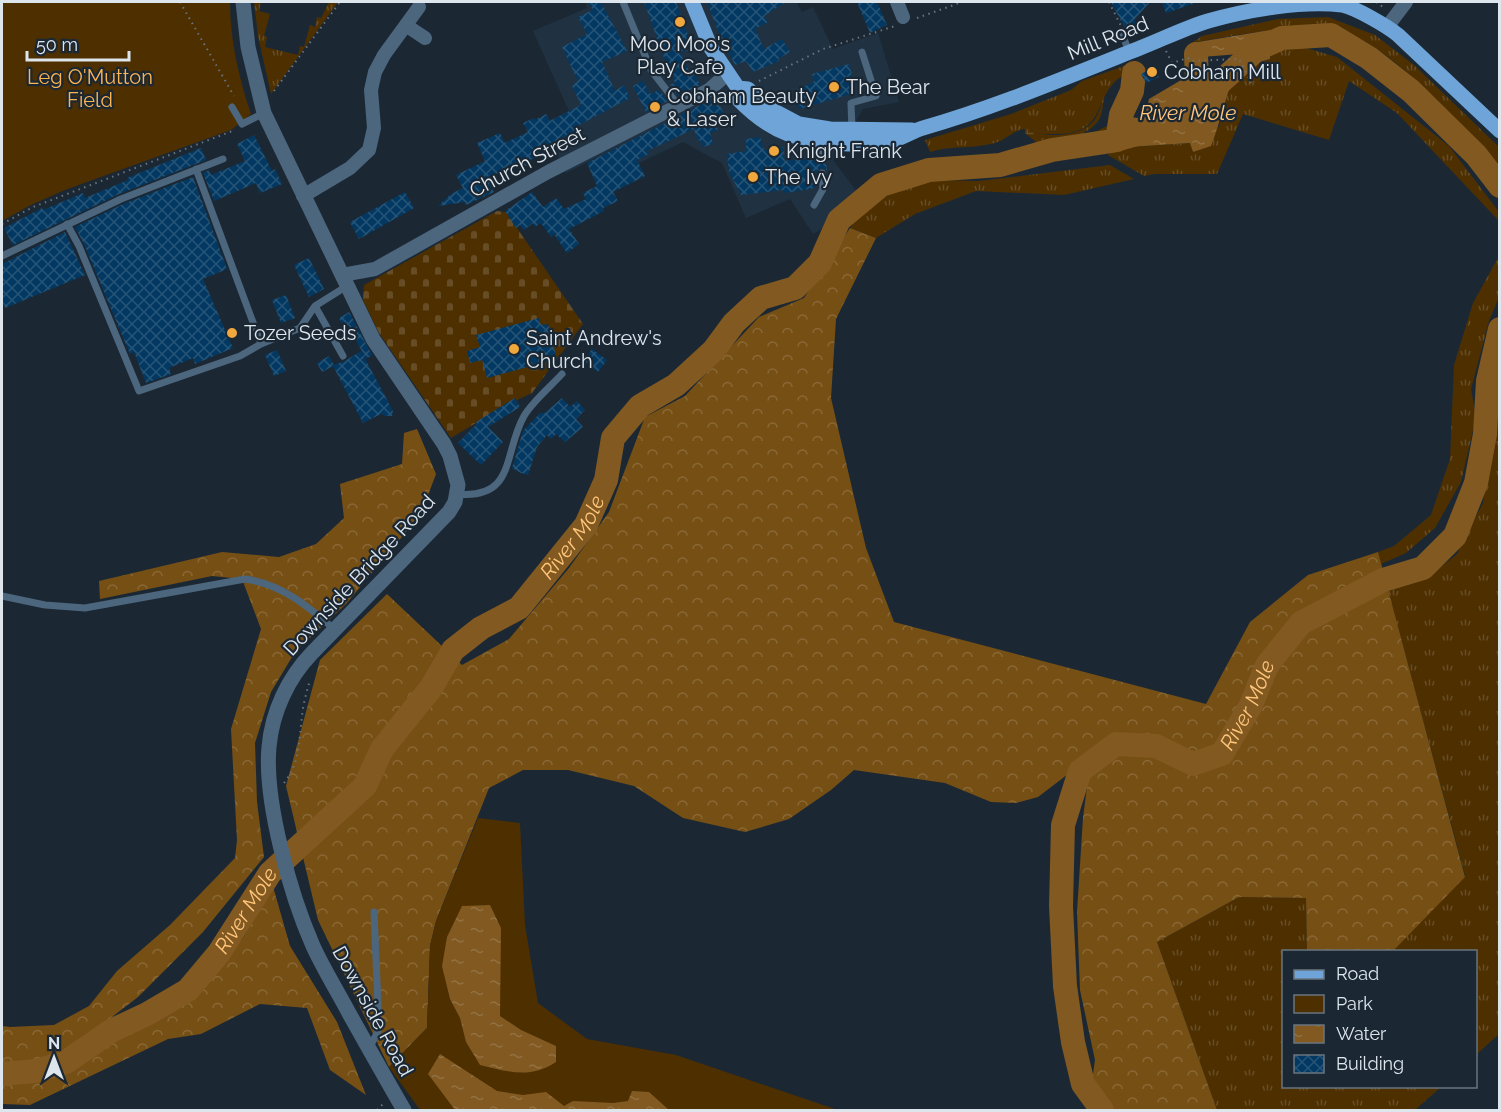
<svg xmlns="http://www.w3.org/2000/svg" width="1501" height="1112" font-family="Raleway,sans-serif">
<defs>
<pattern id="grass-tufts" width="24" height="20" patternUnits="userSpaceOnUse" patternTransform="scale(1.5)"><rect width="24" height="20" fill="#4d2f00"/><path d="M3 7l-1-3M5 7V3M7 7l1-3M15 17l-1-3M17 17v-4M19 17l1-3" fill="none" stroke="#664d26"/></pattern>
<pattern id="forest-crowns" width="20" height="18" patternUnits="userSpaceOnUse" patternTransform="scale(1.5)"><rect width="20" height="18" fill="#764f14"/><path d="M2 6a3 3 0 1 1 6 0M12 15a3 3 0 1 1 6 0" fill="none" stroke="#896836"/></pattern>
<pattern id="wetland-marsh" width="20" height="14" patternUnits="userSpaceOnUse" patternTransform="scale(1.5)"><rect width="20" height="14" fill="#4d2f00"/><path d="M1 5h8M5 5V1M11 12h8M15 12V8" fill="none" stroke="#664d26"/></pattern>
<pattern id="cemetery-stones" width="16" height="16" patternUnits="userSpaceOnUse" patternTransform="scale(1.5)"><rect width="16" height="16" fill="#4d2f00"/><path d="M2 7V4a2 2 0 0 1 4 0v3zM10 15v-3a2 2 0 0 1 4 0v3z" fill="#664d26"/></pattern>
<pattern id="water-ripples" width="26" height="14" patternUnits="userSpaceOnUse" patternTransform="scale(1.5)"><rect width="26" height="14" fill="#815921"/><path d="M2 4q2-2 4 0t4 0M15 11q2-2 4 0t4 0" fill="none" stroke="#927142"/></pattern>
<pattern id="building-cross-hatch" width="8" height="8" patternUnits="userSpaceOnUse" patternTransform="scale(1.5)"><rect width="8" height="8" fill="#023861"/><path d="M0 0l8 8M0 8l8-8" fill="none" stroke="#265578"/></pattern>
</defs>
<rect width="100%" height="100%" fill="#1b2834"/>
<path fill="#203242" d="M585,2H796L802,12L813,7L833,49L878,33L899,102L863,109L833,160L860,196L825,227L813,234L790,199L746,218L722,163L683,142L639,163L628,142L566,173L541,124L569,111L533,31L587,8Z"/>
<path fill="url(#grass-tufts)" d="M254,2H261L259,11L270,14L264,36L267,37L265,47L298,55L300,46L304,47L310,25L315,27L317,17L321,18L329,2H338L271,94L258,36Z
M1328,17L1375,35L1414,65L1499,147V168C1461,125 1383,32 1324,27C1315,26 1305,28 1296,28C1261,30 1227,37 1192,43L1202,36L1278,19Z
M1270,48H1306L1337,57L1449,146L1499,212V297L1489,321L1471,389L1476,417L1461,482L1435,528L1406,553L1381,564L1378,552L1394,546L1431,515L1450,459L1454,365L1473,303L1499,256V221L1397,113L1349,81L1329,140L1243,114L1217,174H1155L1144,176L1108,155L1113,148L1191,143L1193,152L1219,126L1225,100L1234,75L1270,59Z
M1127,65L1130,72C1088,90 1113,134 1056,134C1044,134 1035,135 1024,129C1013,131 1007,139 995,143C974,149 952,145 930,152L925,140L1011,114L1071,90L1082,81Z
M1110,165L1134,179L1064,195L976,191L915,214L876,238L850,228L862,211L895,191L930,180L979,181Z
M1499,378L1500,1033L1476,1055V952L1392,951L1465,875L1387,587L1426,579L1457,554L1483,503Z
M1239,897L1306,898L1307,951L1284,952V1086L1441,1087L1415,1110H1217L1157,942Z"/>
<path fill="url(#forest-crowns)" d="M850,228L876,238L836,319L831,398L866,548L894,622L1206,704L1250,622L1308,575L1378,552L1465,877L1393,951H1307L1306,898L1239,897L1157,942L1217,1110H1088L1095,1060L1080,990L1077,912L1083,818L1088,779L1072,771L1038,797L1016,803L991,802L945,783L854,770L831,790L789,819L745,832L683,818L634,786L568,770H523L489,788L436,921L430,946L427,1028L389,1067L318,920L286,786L320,660L387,594L462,665L509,639L569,568L609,512L645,417L685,396L759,317L804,298Z
M417,429L436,474L421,514L346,604L295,652L271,692L255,743L257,802L264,857L203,932L138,997L60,1057L17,1068H2V1026L10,1027L54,1025L89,1006L117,971L170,925L235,858L237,840L231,729L261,629L242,579L212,576L100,599L99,581L222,552L279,557L316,544L344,518L340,484L402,464L404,433Z
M272,883L290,946L337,1022L366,1095L330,1070L307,1008L260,1004L201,1034L168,1039L30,1105L2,1104V1080H18L68,1071L110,1041L198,992L243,938Z"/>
<path fill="url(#wetland-marsh)" d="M1105,92C1103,101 1103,115 1098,121C1087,136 1070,134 1060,151L1051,154L1025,133V128C1041,139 1083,138 1095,119C1100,111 1102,101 1105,92Z
M1119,120L1114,144L1102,145L1082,153L1079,149L1091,134Z"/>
<path fill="url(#cemetery-stones)" d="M497,211L506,212L583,324L532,393L515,401L514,400L451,438L379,333L363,300L364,285Z"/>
<path fill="#4d2f00" d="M2,2H230C230,40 239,78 251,114L231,130L65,190L31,205L2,221Z
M478,818L520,823L525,925L538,1003L587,1039L676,1055L838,1110H420L389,1067L427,1028L430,946L436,921Z"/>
<path fill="url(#water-ripples)" d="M1270,30V59L1243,67L1240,54L1188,58L1192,43Z
M1228,71L1234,75C1225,99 1220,123 1211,146L1193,152L1190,143L1113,148L1112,114L1144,119L1149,99L1193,73L1201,72L1213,80Z
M490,905L501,928L500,1016L521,1030L556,1046V1062C530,1079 509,1072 480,1065L466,1042L460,1018L450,999L442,966L447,937L462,906Z
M440,1054L497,1091L523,1095L546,1092L564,1106L573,1101L613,1103L628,1101L632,1091L649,1092L669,1110H455L428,1074Z"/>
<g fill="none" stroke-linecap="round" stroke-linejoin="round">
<g stroke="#815921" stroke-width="24">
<path d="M1206,95L1257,49L1282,38L1331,35L1369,58L1411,91L1476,155L1500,186"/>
<path d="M1193,105L1197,81L1196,54"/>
<path d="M1117,140L1121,115L1132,91L1134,73"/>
<path id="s1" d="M2,1074L36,1071L66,1062L111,1031L147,1014L188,990L219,953L270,873L365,786L382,749L431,688L453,650L481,628L519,608L586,525L606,480L613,438L640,406L676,385L714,350L734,323L761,298L795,288L820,263L839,220L881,185L929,170L1000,165L1052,150L1112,141L1144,132"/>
<path id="s2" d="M1102,1110L1083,1084L1073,1042L1065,986L1061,906L1063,825L1080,771L1116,744L1156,746L1193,764L1222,754L1251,705L1267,665L1301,623L1383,580L1423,568L1455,536L1476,483L1485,434L1488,381L1500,329"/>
</g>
</g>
<path fill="url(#building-cross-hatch)" d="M588,2H601L627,51L602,62L615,91L624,85L630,98L577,126L581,134L567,141L565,136L538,150L541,155L526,162L527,165L518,169L516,165L487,178L494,192L466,205L465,202L438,206L451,194L463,188L456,175L485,161L477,143L500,133L505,143L528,132L523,123L534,118L535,120L546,114L550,121L581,105L572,86L578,81L562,47L587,34L578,17L593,10Z
M644,2H676L688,35L693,48L681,53L690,74L694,72L700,85L678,96L670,85L675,83L656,39L657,38Z
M707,2H786L764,16L768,22L755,29L764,49L782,39L790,52L778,59L779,61L753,72L746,61L735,65L718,31Z
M857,2H877L887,25L870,33Z
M1111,2H1150L1134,20L1137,24L1126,30Z
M1162,2H1194L1195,3L1166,13Z
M849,64L855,86H852L854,93L799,109L794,91L814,82L812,74Z
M1155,67L1159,77L1146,83L1141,74Z
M643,81L650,94L659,90L668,101L646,112L633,86Z
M710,100L714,107L719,104L724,114L713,120L718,130L710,133L713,144L703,147L700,140L698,141L694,129L647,151L649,154L637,160L645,176L613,192L618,201L603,208L604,211L569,229L579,244L567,253L554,234L551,237L541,223L535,227L533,223L524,230L520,225L516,228L505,211L532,192L543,207L556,198L564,209L586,199L583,193L597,186L587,163Z
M254,135L272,171L275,169L282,184L260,193L256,183L214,201L203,173L209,170L211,175L245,161L237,144Z
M760,137L764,150L783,147L785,161L813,157L816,161H820L824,159L825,155L827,170L821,168L817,170L816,174L812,175L815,188L785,193L782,190L741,195L729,172L727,154L746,151V139Z
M201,148L206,160L119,194L13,245L4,228L42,208L43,210L83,193L85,198L128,180L127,178Z
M193,177L227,269L203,279L233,348L195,364L193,358L169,368L171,374L146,383L134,352L130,354L84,244L75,227L123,204Z
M405,192L414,208L359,239L350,222Z
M65,232L85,275L5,308L2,299V264Z
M309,258L324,289L309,297L294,265Z
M286,295L295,318L281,323L272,300Z
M349,312L372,355L366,359L348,325L344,327L339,318Z
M539,318L541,325L548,324L557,359L487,378L482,360L470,363L467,351L480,347L476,335Z
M592,349L607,360L598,372L583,361Z
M277,350L286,371L274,376L265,355Z
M361,351L393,411L392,416H385L381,414L363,423L333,366L322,372L317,363L329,356L334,365L345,361Z
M515,398L520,407L488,427L503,442L481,465L458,443L477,424L476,422Z
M562,398L570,407L577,401L585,410L576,419L583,427L565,442L556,434L551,439L547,435L537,447L528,475L521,473L512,468L523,431L540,413H545Z"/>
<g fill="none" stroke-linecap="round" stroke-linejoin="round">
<path stroke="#68737d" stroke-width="2" stroke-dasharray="1.5 4.5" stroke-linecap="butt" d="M180,2L234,96
M1109,2L1121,26
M1376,2L1383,7
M917,18L962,2
M1166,51L1172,63L1188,58L1191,61L1239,59L1251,83
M759,81L823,49L895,26
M274,91L340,2
M2,224L33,207L235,130
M284,783C300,763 299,741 302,716C303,704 307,691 310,680
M377,1110L383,1104"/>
<path stroke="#4c667e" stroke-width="7" d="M623,2L651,70L678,105
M1123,36L1129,52
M232,107L242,124L264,113
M852,130L851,103L876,96L862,52
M818,143L819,156
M196,169L261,344L300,328L315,306L347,286
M814,205L823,189L822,173
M67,224L79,246L139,391L240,356L261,344
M2,256L121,199L223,159
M315,306L343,356
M457,494C516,500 503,453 524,416C532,402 551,386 562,374
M2,596L45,605L85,608L245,579C281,584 308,606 334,629
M369,1049L379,1029L374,912"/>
<path stroke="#4c667e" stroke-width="14" d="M897,2L903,17
M407,26L425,38
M1387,27L1406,2
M303,196L350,168L369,150L374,128L371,90L375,72L384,55L419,7
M342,275L375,269L548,172L709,90L727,74"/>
<path stroke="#4c667e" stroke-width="15" d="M243,2L248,47L264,113L373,339L444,444L450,456L458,485L455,502L449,512L312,653C288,678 272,712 269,747C264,802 291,896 313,946C324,970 338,992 350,1015C368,1047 386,1079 404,1110"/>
<path stroke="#6ea4d7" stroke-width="15" d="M692,2L711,48L738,88
M738,88L739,100C771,133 803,144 849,144C862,144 876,144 890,141C901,139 912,131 923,128C997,107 1069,76 1140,48C1163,39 1185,28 1208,21C1247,10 1302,0 1342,5C1356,8 1387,26 1398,35L1500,131
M738,88L748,89L767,107L799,124L830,129L912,130"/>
</g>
<g fill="#efa73e" stroke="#1b2834" stroke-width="2">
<circle cx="680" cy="22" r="6"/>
<circle cx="1152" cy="72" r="6"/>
<circle cx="834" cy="87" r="6"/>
<circle cx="655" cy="107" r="6"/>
<circle cx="774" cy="151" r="6"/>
<circle cx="753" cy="177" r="6"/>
<circle cx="232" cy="333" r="6"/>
<circle cx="514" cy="349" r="6"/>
</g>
<g text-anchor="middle" stroke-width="4.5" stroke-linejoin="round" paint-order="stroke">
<g font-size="20" fill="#dde5ed" stroke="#1b2834">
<text transform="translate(1108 38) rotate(-22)" y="7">Mill Road</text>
<text transform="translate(527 162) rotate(-28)" y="7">Church Street</text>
<text transform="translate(359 575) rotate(-47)" y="7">Downside Bridge Road</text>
<text transform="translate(373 1011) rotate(61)" y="7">Downside Road</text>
</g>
<g font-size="20" fill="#dde5ed" stroke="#1b2834" text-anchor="start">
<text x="680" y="51" text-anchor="middle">Moo Moo's<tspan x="680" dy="23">Play Cafe</tspan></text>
<text x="1164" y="79">Cobham Mill</text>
<text x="846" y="94">The Bear</text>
<text x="667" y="103">Cobham Beauty<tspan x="667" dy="23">&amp; Laser</tspan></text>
<text x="786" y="158">Knight Frank</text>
<text x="765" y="184">The Ivy</text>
<text x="244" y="340">Tozer Seeds</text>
<text x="526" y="345">Saint Andrew's<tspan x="526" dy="23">Church</tspan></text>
</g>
<g font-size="20" fill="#fcb451" stroke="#1b2834">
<text x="90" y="84">Leg O'Mutton<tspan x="90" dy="23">Field</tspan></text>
</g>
<g font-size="21" font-style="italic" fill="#ffc57b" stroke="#1b2834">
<text x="1188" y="120">River Mole</text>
<text dy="7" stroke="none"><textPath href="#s1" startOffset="810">River Mole</textPath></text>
<text dy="7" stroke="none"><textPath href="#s2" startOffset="562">River Mole</textPath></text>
<text dy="7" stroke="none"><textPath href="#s1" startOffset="306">River Mole</textPath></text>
</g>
</g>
<rect width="1501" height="1112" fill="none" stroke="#dde5ed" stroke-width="6"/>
<rect x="1282" y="950" width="195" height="138" fill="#1b2834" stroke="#69747e" stroke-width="1.5"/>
<rect x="1294" y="970" width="30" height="9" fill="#6ea4d7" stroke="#69747e" stroke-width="1.5"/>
<text x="1336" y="980" font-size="18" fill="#dde5ed">Road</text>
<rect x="1294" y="995" width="30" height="18" fill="#4d2f00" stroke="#69747e" stroke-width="1.5"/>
<text x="1336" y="1010" font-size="18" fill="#dde5ed">Park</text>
<rect x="1294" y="1025" width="30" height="18" fill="url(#water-ripples)" stroke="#69747e" stroke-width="1.5"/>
<text x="1336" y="1040" font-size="18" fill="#dde5ed">Water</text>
<rect x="1294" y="1055" width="30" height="18" fill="url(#building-cross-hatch)" stroke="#69747e" stroke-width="1.5"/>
<text x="1336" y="1070" font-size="18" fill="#dde5ed">Building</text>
<g transform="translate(54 1058)" stroke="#1b2834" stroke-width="4.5" paint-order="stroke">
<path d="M0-4.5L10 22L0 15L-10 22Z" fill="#dde5ed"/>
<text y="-9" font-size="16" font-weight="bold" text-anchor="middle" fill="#dde5ed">N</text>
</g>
<path d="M27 51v9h102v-9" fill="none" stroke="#dde5ed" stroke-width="3"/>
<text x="36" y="51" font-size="18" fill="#dde5ed" stroke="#1b2834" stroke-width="4.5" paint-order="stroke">50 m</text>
</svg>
